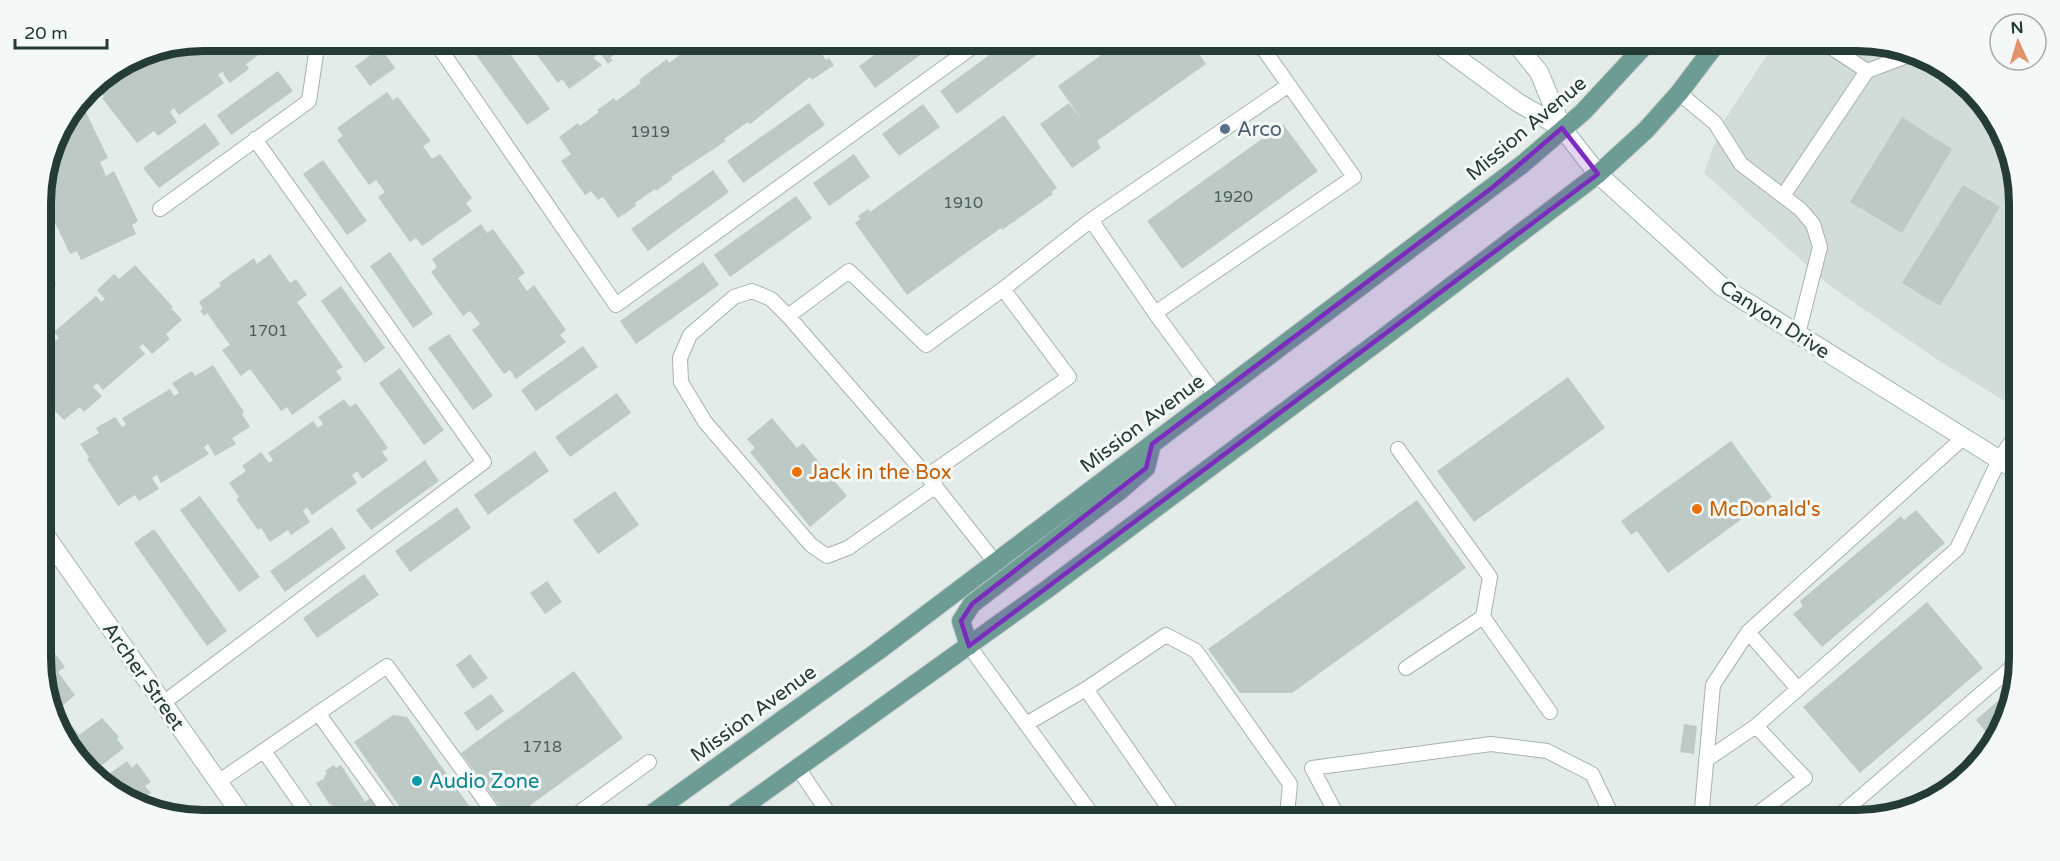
<svg xmlns="http://www.w3.org/2000/svg" width="2060" height="861" font-family="'Varela Round',sans-serif">
<rect width="100%" height="100%" fill="#e4ece9"/>
<path fill="#d2dcd8" d="M1776,41H1857L1910,49L1986,104L2018,181L2019,410L1941,362L1830,286L1704,173L1722,124Z"/>
<path fill="#bcc9c5" d="M203,40H254L263,52L246,64L249,69L230,83L223,74L224,71L218,75L224,83L179,115L174,108L170,112L177,122L158,136L154,131L137,143L102,98L104,97L95,85L131,59L135,64L139,61L136,56L141,53Z
M472,40H500L550,109L527,125L468,44Z
M526,40H634L610,58L613,60L608,64L600,53L593,58L602,65L569,89L562,79L558,83Z
M694,40H812L826,60L829,58L834,65L812,80L810,77L750,124L748,122L724,139L726,141L671,177L673,179L656,191L655,189L635,203L636,206L618,218L603,197L598,200L591,191L585,195L561,161L571,154L559,137L578,123L580,126L599,112L597,110L614,98L616,101L641,83L639,80L667,59L669,63L693,45L691,42Z
M895,40H941L875,88L859,66Z
M1010,40H1028L1038,54L957,114L940,91Z
M1122,40H1189L1206,64L1097,141L1101,148L1072,168L1040,124L1069,103L1085,124L1058,86Z
M381,48L395,68L370,86L355,66Z
M278,71L293,91L231,135L217,115Z
M387,92L393,100L398,97L431,141L423,146L432,159L440,154L472,198L466,203L472,211L422,246L416,238L410,242L378,197L385,192L376,180L369,185L337,140L343,136L337,128Z
M809,103L825,125L743,183L727,161Z
M923,104L940,127L899,156L882,134Z
M75,108L77,111L84,108L108,158L100,162L106,176L114,171L138,221L132,225L136,234L81,260L77,251L70,254L46,204L54,201L47,186L42,189L57,131Z
M1004,115L1057,188L1051,192L1053,194L1002,230L1001,228L907,295L855,223L860,219L858,216L868,209L870,212Z
M1902,117L1952,149L1902,233L1850,202Z
M205,123L220,144L159,188L143,168Z
M1283,124L1318,171L1182,269L1147,221Z
M854,154L870,177L829,206L813,183Z
M323,160L367,221L347,235L303,174Z
M713,170L729,192L648,251L631,229Z
M1963,185L2000,207L1940,306L1902,283Z
M796,196L812,218L730,277L714,255Z
M481,224L487,233L493,229L525,273L518,278L527,291L534,285L566,330L560,335L566,342L516,379L510,370L504,374L472,330L480,324L470,311L463,316L431,272L437,267L432,259Z
M41,251L56,284L51,287L55,297L41,303Z
M390,252L433,314L413,328L370,266Z
M270,254L290,283L296,279L307,295L297,302L343,367L336,371L342,379L292,415L287,407L281,411L250,369L241,376L222,350L230,345L207,313L204,316L200,310L203,309L199,302L221,286L219,283L254,258L257,264Z
M703,262L719,285L636,344L620,321Z
M135,265L173,307L171,308L182,320L166,334L170,339L152,354L143,344L139,347L145,354L103,390L97,383L93,387L102,396L84,412L80,407L64,420L42,398V337L47,332L55,341L59,338L54,332L96,296L101,302L105,299L97,290L114,274L119,279Z
M341,286L385,348L365,363L321,301Z
M449,334L493,396L473,410L428,348Z
M583,346L598,367L536,411L521,390Z
M213,365L244,412L242,414L250,427L232,438L236,444L215,456L208,444L204,447L209,454L161,483L157,475L152,478L159,489L139,501L135,495L118,506L87,459L89,457L80,444L99,433L96,428L115,417L122,427L126,425L122,418L170,389L174,396L179,393L172,383L192,371L195,376Z
M400,368L444,430L424,445L379,383Z
M1568,377L1605,428L1474,522L1437,471Z
M617,393L631,413L570,457L555,437Z
M344,399L350,407L356,403L388,448L382,452L388,460L362,479L357,471L352,475L357,483L312,515L307,507L303,511L310,522L291,535L288,530L270,542L261,528L258,530L236,499L239,497L229,483L246,471L242,466L261,452L269,463L273,460L268,453L313,421L318,428L323,424L318,417Z
M772,418L797,448L803,443L847,496L810,527L750,452L755,448L747,439Z
M1731,441L1772,497L1668,573L1637,531L1631,535L1621,521Z
M535,451L549,471L488,515L474,495Z
M425,460L439,481L371,530L356,510Z
M615,491L639,525L598,554L573,520Z
M200,496L260,577L239,592L180,510Z
M1417,500L1466,568L1292,693H1240L1208,649Z
M457,507L471,528L410,572L395,551Z
M1916,510L1945,543L1822,647L1793,614L1803,606L1800,601L1901,516L1904,520Z
M332,527L346,548L285,592L270,571Z
M154,529L227,631L207,646L134,543Z
M364,574L379,595L317,638L303,618Z
M547,581L562,602L545,614L530,593Z
M1927,602L1983,668L1860,773L1803,707Z
M48,644L65,667L58,672L75,695L55,712L44,690L43,647Z
M470,654L488,678L473,689L456,665Z
M574,671L623,738L510,820L461,753Z
M2015,686L2011,711L1991,738L1976,720Z
M491,694L504,711L477,731L464,713Z
M393,715L407,717L479,820H409L354,742Z
M102,718L119,737L117,739L124,748L92,773L81,765L60,724L67,719L79,735Z
M1684,724L1697,726L1694,754L1680,752Z
M127,761L132,768L137,763L151,782L145,786L151,793L137,803L102,779Z
M334,765L336,768L341,765L365,802L370,798L383,817L378,820H339L342,818L331,804L330,805L316,783L325,778L324,776L327,774L325,771Z"/>
<g fill="none" stroke-linecap="round" stroke-linejoin="round">
<g stroke="#a7b3b0" stroke-width="16">
<path id="lane" d="M434,40L616,305L982,40
M1257,40L1354,177L1155,313L1091,220L1289,85
M1867,71L1915,53
M1679,93L1715,123L1741,164L1800,209L1813,224L1820,247L1798,334
M1783,196L1867,71L1820,40
M160,209L309,101L318,40
M1155,313L1216,396
M788,316L771,299L752,291L734,297L690,335L680,358L681,382L705,422L811,545L827,556L848,548L936,486
M1398,449L1490,577L1483,617L1550,712
M927,476L1069,377L1003,289
M995,562L927,476L788,316L849,271L926,345L1003,289L1091,220
M969,646L1096,820
M1406,668L1483,617
M1086,689L1177,820
M1798,689L1748,632L1963,438
M163,703L484,462L255,139
M318,713L395,820
M1026,724L1086,689L1166,635L1196,651L1290,784L1287,815L1280,820
M264,751L312,820
M1706,760L1756,726
M798,768L833,820
M218,782L387,666L499,820
M569,820L649,762
M1332,820L1337,815L1312,768L1491,744L1547,751L1592,774L1614,820
M1701,820L1713,685L1748,632
M1749,820L1805,778L1756,726L1957,549L1999,460L2019,430
M1834,820L2019,661"/>
</g>
<g stroke="#a7b3b0" stroke-width="20">
<path id="street" d="M43,532L245,820"/>
</g>
<g stroke="#a3b6b1" stroke-width="20">
<path id="secondary" d="M1433,40L1517,102L1562,128
M1513,40L1539,72L1562,128L1598,174L1721,286L2019,472"/>
</g>
<g stroke="#c2c8c7" stroke-width="20">
<path id="primary" d="M969,646L961,621L972,604L1122,489L1146,468L1152,444
M643,820L878,651L1524,163L1583,112L1650,40
M725,820L1046,590L1383,338L1598,174L1646,130L1679,93L1719,40"/>
</g>
<use href="#lane" stroke="#fff" stroke-width="14"/>
<use href="#street" stroke="#fff" stroke-width="18"/>
<use href="#secondary" stroke="#fff" stroke-width="18"/>
<use href="#primary" stroke="#6d9c94" stroke-width="18"/>
</g>
<path fill="#7b2cbf" fill-opacity="0.2" stroke="#7b2cbf" stroke-width="4.5" stroke-linejoin="round" d="M1562,128L1598,174L969,646L961,621L972,604L1146,468L1152,444L1493,187Z"/>
<circle fill="#5c6f8a" stroke="#f4f9f7" stroke-width="2" cx="1225" cy="129" r="6"/>
<g fill="#e8710a" stroke="#f4f9f7" stroke-width="2">
<circle cx="797" cy="472" r="6"/>
<circle cx="1697" cy="509" r="6"/>
</g>
<circle fill="#0f9aa8" stroke="#f4f9f7" stroke-width="2" cx="417" cy="781" r="6"/>
<g text-anchor="middle" stroke-width="6" stroke-linejoin="round" paint-order="stroke">
<g font-size="16" fill="#4b5e5a">
<text x="650" y="137">1919</text>
<text x="1233" y="202">1920</text>
<text x="963" y="208">1910</text>
<text x="268" y="336">1701</text>
<text x="542" y="752">1718</text>
</g>
<g font-size="20" fill="#253b37" stroke="#f4f9f7">
<text transform="translate(1526 128) rotate(-40)" y="7">Mission Avenue</text>
<text transform="translate(1775 319) rotate(33)" y="7">Canyon Drive</text>
<text transform="translate(1142 423) rotate(-37)" y="7">Mission Avenue</text>
<text transform="translate(144 676) rotate(55)" y="7">Archer Street</text>
<text transform="translate(753 713) rotate(-36)" y="7">Mission Avenue</text>
</g>
<g font-size="20" fill="#4e5e75" stroke="#f4f9f7" text-anchor="start">
<text x="1237" y="136">Arco</text>
</g>
<g font-size="20" fill="#c56008" stroke="#f4f9f7" text-anchor="start">
<text x="809" y="479">Jack in the Box</text>
<text x="1709" y="516">McDonald's</text>
</g>
<g font-size="20" fill="#0d838f" stroke="#f4f9f7" text-anchor="start">
<text x="429" y="788">Audio Zone</text>
</g>
</g>
<path d="M0 0H2060V861H0ZM203 51H1857A152 152 0 0 1 2009 203V658A152 152 0 0 1 1857 810H203A152 152 0 0 1 51 658V203A152 152 0 0 1 203 51Z" fill="#f4f9f7" fill-rule="evenodd"/>
<path fill="none" stroke="#253b37" stroke-width="8" d="M203 51H1857A152 152 0 0 1 2009 203V658A152 152 0 0 1 1857 810H203A152 152 0 0 1 51 658V203A152 152 0 0 1 203 51Z"/>
<g transform="translate(2018 42) rotate(356)"><circle r="28" fill="#f4f9f7" stroke="#a1adaa" stroke-width="1.5"/>
<path d="M0-4.5L10 22L0 15L-10 22Z" fill="#e3926b"/>
<text y="-9" font-size="16" font-weight="bold" text-anchor="middle" fill="#253b37">N</text>
</g>
<path d="M15 39v9h92v-9" fill="none" stroke="#253b37" stroke-width="3"/>
<text x="24" y="39" font-size="18" fill="#253b37" stroke="#f4f9f7" stroke-width="4.5" paint-order="stroke">20 m</text>
</svg>
